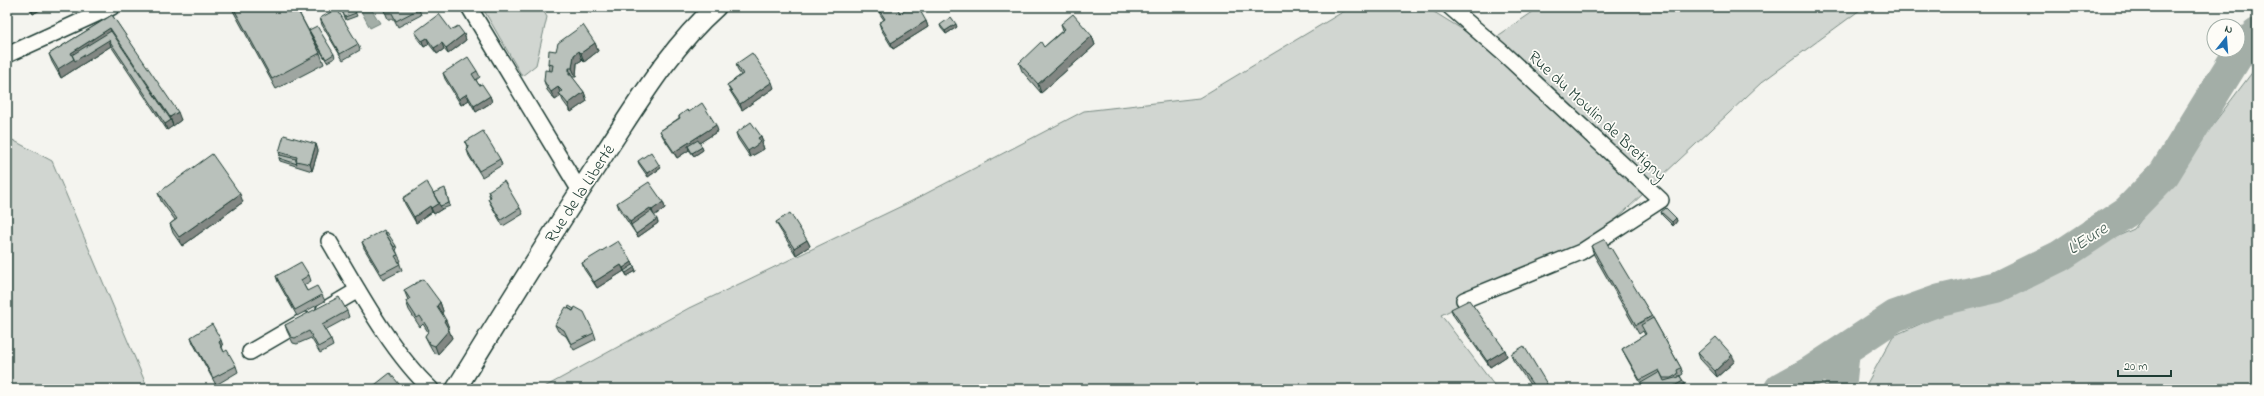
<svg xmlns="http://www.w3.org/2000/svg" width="2264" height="396" font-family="'Indie Flower',sans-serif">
<rect width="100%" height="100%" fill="#f4f4ef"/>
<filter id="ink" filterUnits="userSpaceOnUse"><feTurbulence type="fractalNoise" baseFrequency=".025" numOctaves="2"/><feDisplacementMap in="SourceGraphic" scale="8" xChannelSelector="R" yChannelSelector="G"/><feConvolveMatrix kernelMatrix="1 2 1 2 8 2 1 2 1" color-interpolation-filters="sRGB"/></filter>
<g filter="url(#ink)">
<path fill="#d1d6d1" stroke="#788a82" d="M482,7H541L547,17L536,65L522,76Z
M1351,7H1426L1486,44L1540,7H1864L1762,82L1594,240L1441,315L1497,389H541L689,308L908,203L1084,111L1199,98Z
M2257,66V389H1864L1893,336L2134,229Z
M7,137L52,161L148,389H7Z"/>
<path fill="#a3aea7" stroke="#6e8179" d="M364,7H370L380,23L370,28L360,9Z"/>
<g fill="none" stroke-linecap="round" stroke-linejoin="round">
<path stroke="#a3aea7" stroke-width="32" d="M1780,389L1809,373L1895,316L1940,300L1997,287L2060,256L2128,211L2164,174L2242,48L2257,34
M1840,389L1844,350"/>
<g stroke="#1f3d34" stroke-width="18">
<path id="minor" d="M469,7L580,191
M1450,7L1503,53L1661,200L1581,252L1464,300
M7,55L112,7
M329,241C357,288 391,352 431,389
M324,310L358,290
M250,352L305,320"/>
</g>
<g stroke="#1f3d34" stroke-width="22">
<path id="tertiary" d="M456,389C505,309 555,229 606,151C639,101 671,47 716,7"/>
</g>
<use href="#minor" stroke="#fdfcf7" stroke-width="15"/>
<use href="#tertiary" stroke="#fdfcf7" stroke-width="19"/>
</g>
<path fill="#9fa6a1" stroke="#1f3d34" d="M28,7H43V8L33,14Z
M231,7H296L310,33L334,54L335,58L327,62L311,35L320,53L324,64L276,89Z
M340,7H353L357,16L346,20Z
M383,7L419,9L421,15L398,27L394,19H388Z
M586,7H599L590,13Z
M878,8L900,13L926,21L928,27L893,49L881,29L879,23L884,20L880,14Z
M112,15L181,120L167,130L111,46L61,78L52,62L49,54Z
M320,18L358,44L360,50L343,60L322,25Z
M1061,24L1092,36L1095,45L1041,93L1022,71L1019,63L1044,47L1063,30Z
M940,25L957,27L946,34L941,28Z
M451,30L464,34L466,40L448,54L444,49L437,54L429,44L424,47L417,38L415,32Z
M595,43L598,51L584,62L582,60L577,63L576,77H572L584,92L587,101L571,112L563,101L561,96L555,100L547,90L544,81L550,71L548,64L556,51Z
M736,64L774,88L742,110L730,91L727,85L741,75L738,71Z
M477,71L480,77L476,80L479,85L490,96L492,102L476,112L469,100L461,105L445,79L443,73Z
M689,112L718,131L699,143L703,150L694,156L689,150L677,158L663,137L660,131L679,118V116Z
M736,133L761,136L763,142L762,143L764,149L750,157L738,139Z
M465,142L500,159L502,165L482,177L469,156L467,150L468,149Z
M316,144L318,151L312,171L280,161L279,158L280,155L279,152Z
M638,161L661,168L648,177L639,164Z
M446,191L450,206L442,209L434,214L432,212L416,223L405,204L403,198Z
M488,191L520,208L523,214L503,226L491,205L488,199L490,198Z
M158,193L243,202L182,246L173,233L170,224L175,220L161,201Z
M663,202L665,208L654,215L658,223L638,237L619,209L617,203Z
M1661,212L1676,218L1677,221L1673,226L1662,215Z
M776,222L807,240L810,246L796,255L779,228Z
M385,233L396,246L397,249L396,250L398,255L401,261L399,262L402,270L383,280L364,248L362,242Z
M1591,246L1610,249L1652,316L1681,368L1683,374L1680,376L1685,384L1676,389H1644L1625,355L1622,349L1645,335L1643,331L1639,334L1594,255Z
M632,262L636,271L627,276L624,271L597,288L584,269L582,263Z
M309,275L311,281L304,285L307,291L322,295L325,301L297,316L278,282L276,276Z
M404,290L440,302L443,311L442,313L449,328L448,329L452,338L438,354L434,353L429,344L425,336L428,332L423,324L420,327L409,310L406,301L408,300Z
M1451,309L1505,350L1507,356L1490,367L1453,315Z
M347,311L349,317L325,330L331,340L333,346L320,353L311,338L297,344L293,343L287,331L285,325Z
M555,325L594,333L596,339L574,350L566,336L558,331Z
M191,337L223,346L222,347L224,352L236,366L238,372L216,385L193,343Z
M1698,353L1735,361L1717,377L1700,359Z
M1511,354L1550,389H1533L1513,360Z"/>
<path fill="#828783" stroke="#1f3d34" d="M33,7H43V8L33,14L31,8Z
M577,7H584L578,11Z
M588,7H599L590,13Z
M612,7H619L613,11Z
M926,21L928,27L893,49L891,43Z
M956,24L957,27L946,34L945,31Z
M110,28L113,37L109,40L111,46L61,78L58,69L71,53Z
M464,34L466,40L448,54L446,48Z
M1092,36L1095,45L1041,93L1038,84Z
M427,38L429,44L424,47L422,41Z
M442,43L444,49L437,54L434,48Z
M595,43L598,51L584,62L581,53Z
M579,51L582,60L577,63L576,77L572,68L574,55Z
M569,68L572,77L569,75Z
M772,82L774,88L742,110L740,104Z
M558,87L561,95L559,93L561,96L555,100L551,92Z
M584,92L587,101L571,112L568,104Z
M467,94L469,100L461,105L459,99Z
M490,96L492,102L476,112L474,106Z
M178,112L181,120L173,126L170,117Z
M171,120L173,126L167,130L165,124Z
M716,125L718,131L690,149L688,146L689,150L677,158L674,152Z
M761,136L763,142L762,143L764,149L750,157L748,151L758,138Z
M316,144L318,151L312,171L310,164Z
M702,147L703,150L694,156L692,153Z
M659,165L661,168L648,177L647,173Z
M240,194L243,202L182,246L179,237Z
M663,202L665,208L654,216L652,210Z
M439,203L442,209L434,214L431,208Z
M430,206L432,212L416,223L414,217Z
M650,208L653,214L631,225L630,222Z
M1676,218L1677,221L1673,226L1672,222Z
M657,219L658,223L638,237L636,234Z
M807,240L810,246L796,255L794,248Z
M632,262L636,271L627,276L623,268Z
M621,265L624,271L597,288L594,282Z
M440,302L443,311L441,315L437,306Z
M446,320L449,328L447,330L444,321Z
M449,330L452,338L438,354L435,346Z
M221,340L223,346L221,348L219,342Z
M1505,350L1507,356L1490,367L1487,361Z
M1732,355L1735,361L1717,377L1715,371Z"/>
<path fill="#b9c1bb" stroke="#1f3d34" d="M233,7H296L320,53L272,79Z
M340,7H353L356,13L345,17Z
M383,7H417L419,9L396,21L392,13H385Z
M879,7H897L900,13L910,7H918L926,21L891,43L879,23L885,19L878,8Z
M337,9L358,44L340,54L320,18Z
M439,14L451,30L458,26L464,34L446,48L442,43L434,48L427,38L422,41L415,32Z
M1073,14L1092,36L1038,84L1019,63L1041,42L1044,47L1065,29L1061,24Z
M112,15L178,112L170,117L110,28L71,53L74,59L58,69L49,54Z
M951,17L956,24L945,31L940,25Z
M583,25L595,43L581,53L579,51L574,55L572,68H569V75H571L584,92L568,104L559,93L562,91L558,87L551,92L544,81L545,70L552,71L553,65L548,64L549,50L556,51L558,43Z
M317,26L334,54L326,59L309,30Z
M111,31L171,120L165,124L109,40L75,61L72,55Z
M752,53L772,82L740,104L727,85L743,74L736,64Z
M468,57L477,71L472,74L479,85L482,84L490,96L474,106L467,94L459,99L443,73Z
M702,103L716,125L674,152L660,131L680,118L679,116L687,110L689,112Z
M751,122L761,136L758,138L761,142L748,151L736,133Z
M483,131L500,159L479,171L467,150L469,148L465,142Z
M284,135L316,144L310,164L296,161L297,157L279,152Z
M698,140L702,147L692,153L688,146Z
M651,152L659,165L647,173L638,161Z
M212,154L240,194L179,237L170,224L177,219L158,193Z
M280,155L296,159V161L297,164L279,158Z
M504,181L520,208L501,220L488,199L491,197L488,191Z
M427,182L439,203L431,208L430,206L414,217L403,198Z
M649,182L663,202L652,210L650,208L630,222L617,203Z
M445,188L449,203L440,206L433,193Z
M1666,208L1676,218L1672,222L1661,212Z
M651,211L657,219L636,234L631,225Z
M790,213L807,240L794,248L776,222Z
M384,230L398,255L395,256L400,264L381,274L362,242Z
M387,232L396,246L394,247L385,233Z
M1605,239L1610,249L1611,248L1652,316L1636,325L1591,246Z
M618,241L632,262L623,268L621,265L594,282L582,263Z
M301,262L309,275L301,280L307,291L317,286L322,295L295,310L276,276Z
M633,265L635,267L626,273L624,271Z
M423,279L440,302L437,306L446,320L444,321L449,330L435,346L430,344L425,336L429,330L420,316L417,318L406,301L410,299L404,290Z
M339,297L347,311L322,325L331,340L318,347L309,331L295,338L291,337L285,325Z
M1469,300L1505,350L1487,361L1451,309Z
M569,306L574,309L573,311L568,308Z
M566,307L573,311L575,307L584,312L594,333L571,344L564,330L555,325Z
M1653,318L1681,368L1677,370L1678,374L1671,378H1663L1659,370L1640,380L1622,349L1646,334L1641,325Z
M212,324L221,340L219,342L224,352L227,350L236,366L213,378L191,337Z
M1716,337L1732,355L1715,371L1698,353Z
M1524,346L1550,389H1536L1511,354Z
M1660,372L1664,381L1679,377V375L1683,381L1669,389H1644L1641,383Z
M390,373L403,389H372L371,388Z"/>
</g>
<g text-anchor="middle" stroke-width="3.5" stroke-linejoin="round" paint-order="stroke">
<g font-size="17" fill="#1f3d34" stroke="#fdfcf7">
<text transform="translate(1598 115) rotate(43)" y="6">Rue du Moulin de Bretigny</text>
<text transform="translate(579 193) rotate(-57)" y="6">Rue de la Liberté</text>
</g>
<g font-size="18" font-style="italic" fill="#475f56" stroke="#fdfcf7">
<text transform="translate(2087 238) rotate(-33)" y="6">L'Eure</text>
</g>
</g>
<rect width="2264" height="396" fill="none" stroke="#fdfcf7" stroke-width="24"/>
<rect x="12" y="12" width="2240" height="372" fill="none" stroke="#1f3d34" stroke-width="1.5" filter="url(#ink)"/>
<g transform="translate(2226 38) rotate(17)"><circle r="19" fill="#fdfcf7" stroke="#a4b0a9"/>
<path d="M0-3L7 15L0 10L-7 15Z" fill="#1f6fb2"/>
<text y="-6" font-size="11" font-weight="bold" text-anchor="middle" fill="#1f3d34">N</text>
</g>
<path d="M2118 370v6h53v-6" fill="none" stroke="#1f3d34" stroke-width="2"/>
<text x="2124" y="370" font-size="12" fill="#1f3d34" stroke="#fdfcf7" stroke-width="3" paint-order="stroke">20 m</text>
</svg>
